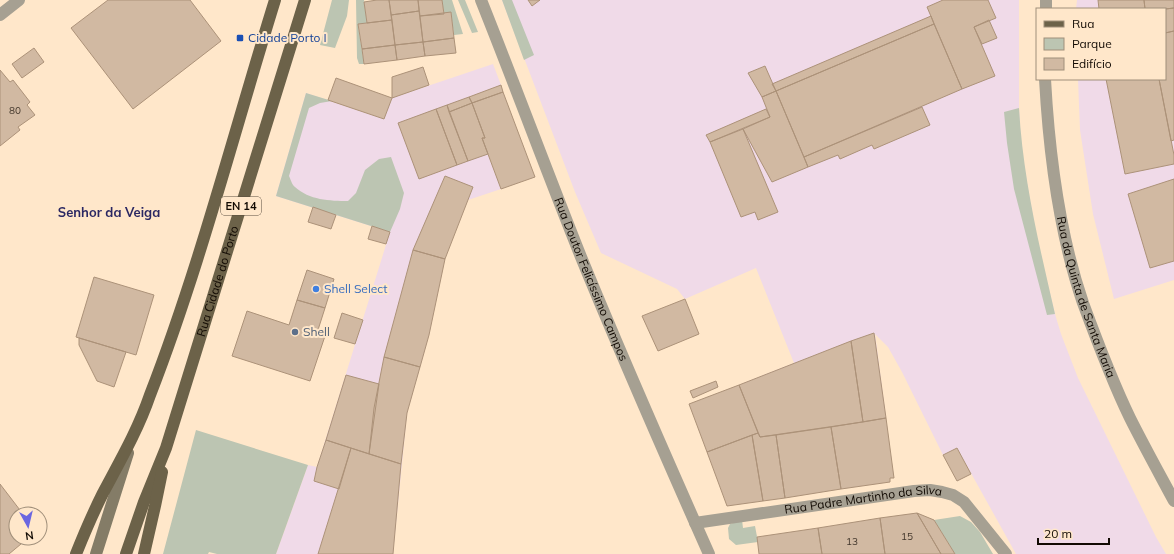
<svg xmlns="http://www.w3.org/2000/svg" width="1174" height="554" font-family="Mulish,sans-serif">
<rect width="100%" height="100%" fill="#ffe7ca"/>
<path fill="#f0dae8" d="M502,0H1019V108L1021,146L1029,195L1038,244L1055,314L1061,334L1078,378L1156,537L1166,554H1016L957,448L943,455L902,372L888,347L875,334L886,418L760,437L739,385L794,363L756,268L685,299L677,289L601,253L575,192Z
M1077,0H1174V280L1114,299L1093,214L1080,130L1078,79H1165V9H1076Z
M493,64L501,85L469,97L482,139L501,189L468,200L446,253L429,335L407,413L393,554H276L308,465L317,467L390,232L276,196L306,93L384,119L392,98Z"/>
<path fill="#bcc5b2" d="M332,0H349L347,16L335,48L320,45Z
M356,0H364L367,23L358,25L364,64H359L357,58Z
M442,0H452L463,34L454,35L451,13L444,14Z
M458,0H465L478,32L472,33Z
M502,0H512L534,55L524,60Z
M306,93L332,101L320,103L309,108L289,176C291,180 292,185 295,187C309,200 330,201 348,201L356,193L365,170L379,159L391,157L404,193L400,209L390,232L276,196Z
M1019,108C1023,179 1039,244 1055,314L1047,315L1014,189L1007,143L1004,112Z
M196,430L308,465L276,554H217L209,552L208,554H163Z
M960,516L971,522L980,532L993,554H955L934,520Z
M742,520L743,528L755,526L758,542L736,545L729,539L728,528L730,524Z"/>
<path fill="#d1b9a2" stroke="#ac9279" d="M108,0H190L221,41L133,109L71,28Z
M377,0H389L392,20L367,23L364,2Z
M389,0H418L419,11L391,15Z
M418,0H442L444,14L420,16Z
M528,0H540L532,6Z
M943,0H988L996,18L974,27L995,76L962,89L927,7Z
M1098,0H1144L1145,9H1099Z
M1144,0H1174V8L1165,9H1145Z
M1174,8V31L1165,33V9Z
M419,11L423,42L395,45L391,15Z
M451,12L454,38L423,42L420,16Z
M931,16L934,24L776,91L772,84Z
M392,20L395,45L362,49L358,24Z
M989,20L997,38L982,44L974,27Z
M934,24L962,89L804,157L776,91Z
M1174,31V140L1171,141L1159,79H1165V33Z
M454,38L456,53L425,56L423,42Z
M423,42L425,56L397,60L395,45Z
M395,45L397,60L364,64L362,49Z
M34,48L44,62L22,78L12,64Z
M765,66L776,91L762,97L748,73Z
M423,67L429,85L392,98V77Z
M0,70L10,82L13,80L30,102L27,105L35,115L18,127L20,130L0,146Z
M336,78L392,98L384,119L328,100Z
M1106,79H1159L1174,155V164L1125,174Z
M501,85L503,92L472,103L469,97Z
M776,91L808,167L772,182L743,129L770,117L762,97Z
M503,92L535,177L501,189L482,138H485L472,103Z
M469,97L472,103L449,112L447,105Z
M472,103L485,138H482L488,154L468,161L449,112Z
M447,105L468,161L457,165L436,109Z
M922,107L930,125L874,149L872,145L840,159L838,155L808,167L804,157Z
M436,109L457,165L419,179L398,123Z
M766,109L770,117L710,142L706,135Z
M743,129L778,212L758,220L755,212L741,217L710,142Z
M445,176L473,187L445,259L413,250Z
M1174,179V261L1150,268L1128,194Z
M313,207L336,215L331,229L308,222Z
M372,226L390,232L386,244L368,239Z
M413,250L445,259L429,335L420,367L384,357Z
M307,270L334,279L325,308L297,300Z
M94,277L154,295L136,355L76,337Z
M685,299L699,334L658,351L642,316Z
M297,300L325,308L317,333L325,336L310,381L232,356L247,311L289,325Z
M342,313L363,320L355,344L334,338Z
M874,333L886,418L863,422L851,341Z
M79,338L126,352L114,387L97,381L79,345Z
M851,341L863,422L760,437L739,385Z
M384,357L420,367L407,413L401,464L369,454L374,408Z
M346,375L379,384L369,454L326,440Z
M716,381L718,387L693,398L690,391Z
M739,385L758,433L707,452L689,404Z
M886,418L894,478H890V482L841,489L831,427Z
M831,427L841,489L785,498L776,435Z
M758,433L760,437L776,435L785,498L763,501L752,435Z
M752,435L763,501L727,506L707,452Z
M326,440L351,448L339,489L314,481L317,467Z
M351,448L401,464L393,554H318Z
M957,448L971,474L957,481L943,455Z
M0,484L23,514H16V538H22L18,541L21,544L9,554H0Z
M917,513L934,520L955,554H941Z
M917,513L941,554H885L880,518Z
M880,518L885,554H822L818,528Z
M818,528L822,554H759L757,537Z"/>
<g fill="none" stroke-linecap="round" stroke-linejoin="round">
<g stroke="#a6a092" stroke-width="12">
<path id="s1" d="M481,0C515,85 547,172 581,257C622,357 665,455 709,554"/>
<path d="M1046,9V0"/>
<path d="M0,15L19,0"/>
<path id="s2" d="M1045,79C1049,152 1059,233 1083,303C1097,341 1112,381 1130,418C1144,446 1159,473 1174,501"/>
<path id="s3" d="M695,523L914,491L930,490L942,492L953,495L964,502L1006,554"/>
</g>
<path stroke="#847c67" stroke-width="12" d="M96,554L128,453"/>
<g stroke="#6c6249" stroke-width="12">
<path d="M76,554C84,534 93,513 103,493C120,461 138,430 150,395C200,266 234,132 275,0"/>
<path id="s4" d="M126,554L144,502L166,448L305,0"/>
<path d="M144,554L155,506L162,472"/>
</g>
</g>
<rect fill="#1a4fb4" stroke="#ffe7ca" stroke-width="1.5" x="236" y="34" width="8" height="8" rx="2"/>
<circle fill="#3f7fe0" stroke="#ffe7ca" stroke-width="1.5" cx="316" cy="289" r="4"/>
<circle fill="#5c6f8a" stroke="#ffe7ca" stroke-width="1.5" cx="295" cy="332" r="4"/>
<g text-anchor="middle" stroke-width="4" stroke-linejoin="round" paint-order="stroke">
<g font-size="10" fill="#42362b">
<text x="15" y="114">80</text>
<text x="907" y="540">15</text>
<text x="852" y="545">13</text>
</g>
<rect fill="#ffe7ca" stroke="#594c3f" stroke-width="1" x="221" y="197" width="40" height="18" rx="3"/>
<g font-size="11" font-weight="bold" fill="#120a03">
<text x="241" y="210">EN 14</text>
</g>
<g font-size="12" fill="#164399" stroke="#ffe7ca" text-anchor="start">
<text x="248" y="42">Cidade Porto I</text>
</g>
<g font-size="12" fill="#120a03" stroke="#ffe7ca">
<text dy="4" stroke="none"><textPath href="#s1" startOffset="300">Rua Doutor Felicíssimo Campos</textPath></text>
<text dy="4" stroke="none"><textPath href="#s4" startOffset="288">Rua Cidade do Porto</textPath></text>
<text dy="4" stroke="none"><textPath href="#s2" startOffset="223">Rua da Quinta de Santa Maria</textPath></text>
<text dy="4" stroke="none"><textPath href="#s3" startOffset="170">Rua Padre Martinho da Silva</textPath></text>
</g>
<g font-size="12" fill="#366cbe" stroke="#ffe7ca" text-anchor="start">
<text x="324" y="293">Shell Select</text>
</g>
<g font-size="12" fill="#4e5e75" stroke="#ffe7ca" text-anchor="start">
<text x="303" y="336">Shell</text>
</g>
<g font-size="13" font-weight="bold" fill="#2a2762" stroke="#ffe7ca">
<text x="109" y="217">Senhor da Veiga</text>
</g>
</g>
<rect x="1036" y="8" width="130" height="72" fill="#ffe7ca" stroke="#a08f7a"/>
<rect x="1044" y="21" width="20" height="6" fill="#6c6249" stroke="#a08f7a"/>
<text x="1072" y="28" font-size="12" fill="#120a03">Rua</text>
<rect x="1044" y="38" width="20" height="12" fill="#bcc5b2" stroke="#a08f7a"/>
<text x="1072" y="48" font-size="12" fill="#120a03">Parque</text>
<rect x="1044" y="58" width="20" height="12" fill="#d1b9a2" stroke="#a08f7a"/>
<text x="1072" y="68" font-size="12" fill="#120a03">Edifício</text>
<g transform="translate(28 526) rotate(172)"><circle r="19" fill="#ffe7ca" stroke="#a08f7a"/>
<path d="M0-3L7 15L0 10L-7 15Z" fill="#6b66e0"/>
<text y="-6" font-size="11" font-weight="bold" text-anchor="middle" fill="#120a03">N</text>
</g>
<path d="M1038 538v6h71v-6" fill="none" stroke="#120a03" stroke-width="2"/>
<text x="1044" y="538" font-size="12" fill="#120a03" stroke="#ffe7ca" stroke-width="3" paint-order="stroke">20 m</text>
</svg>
